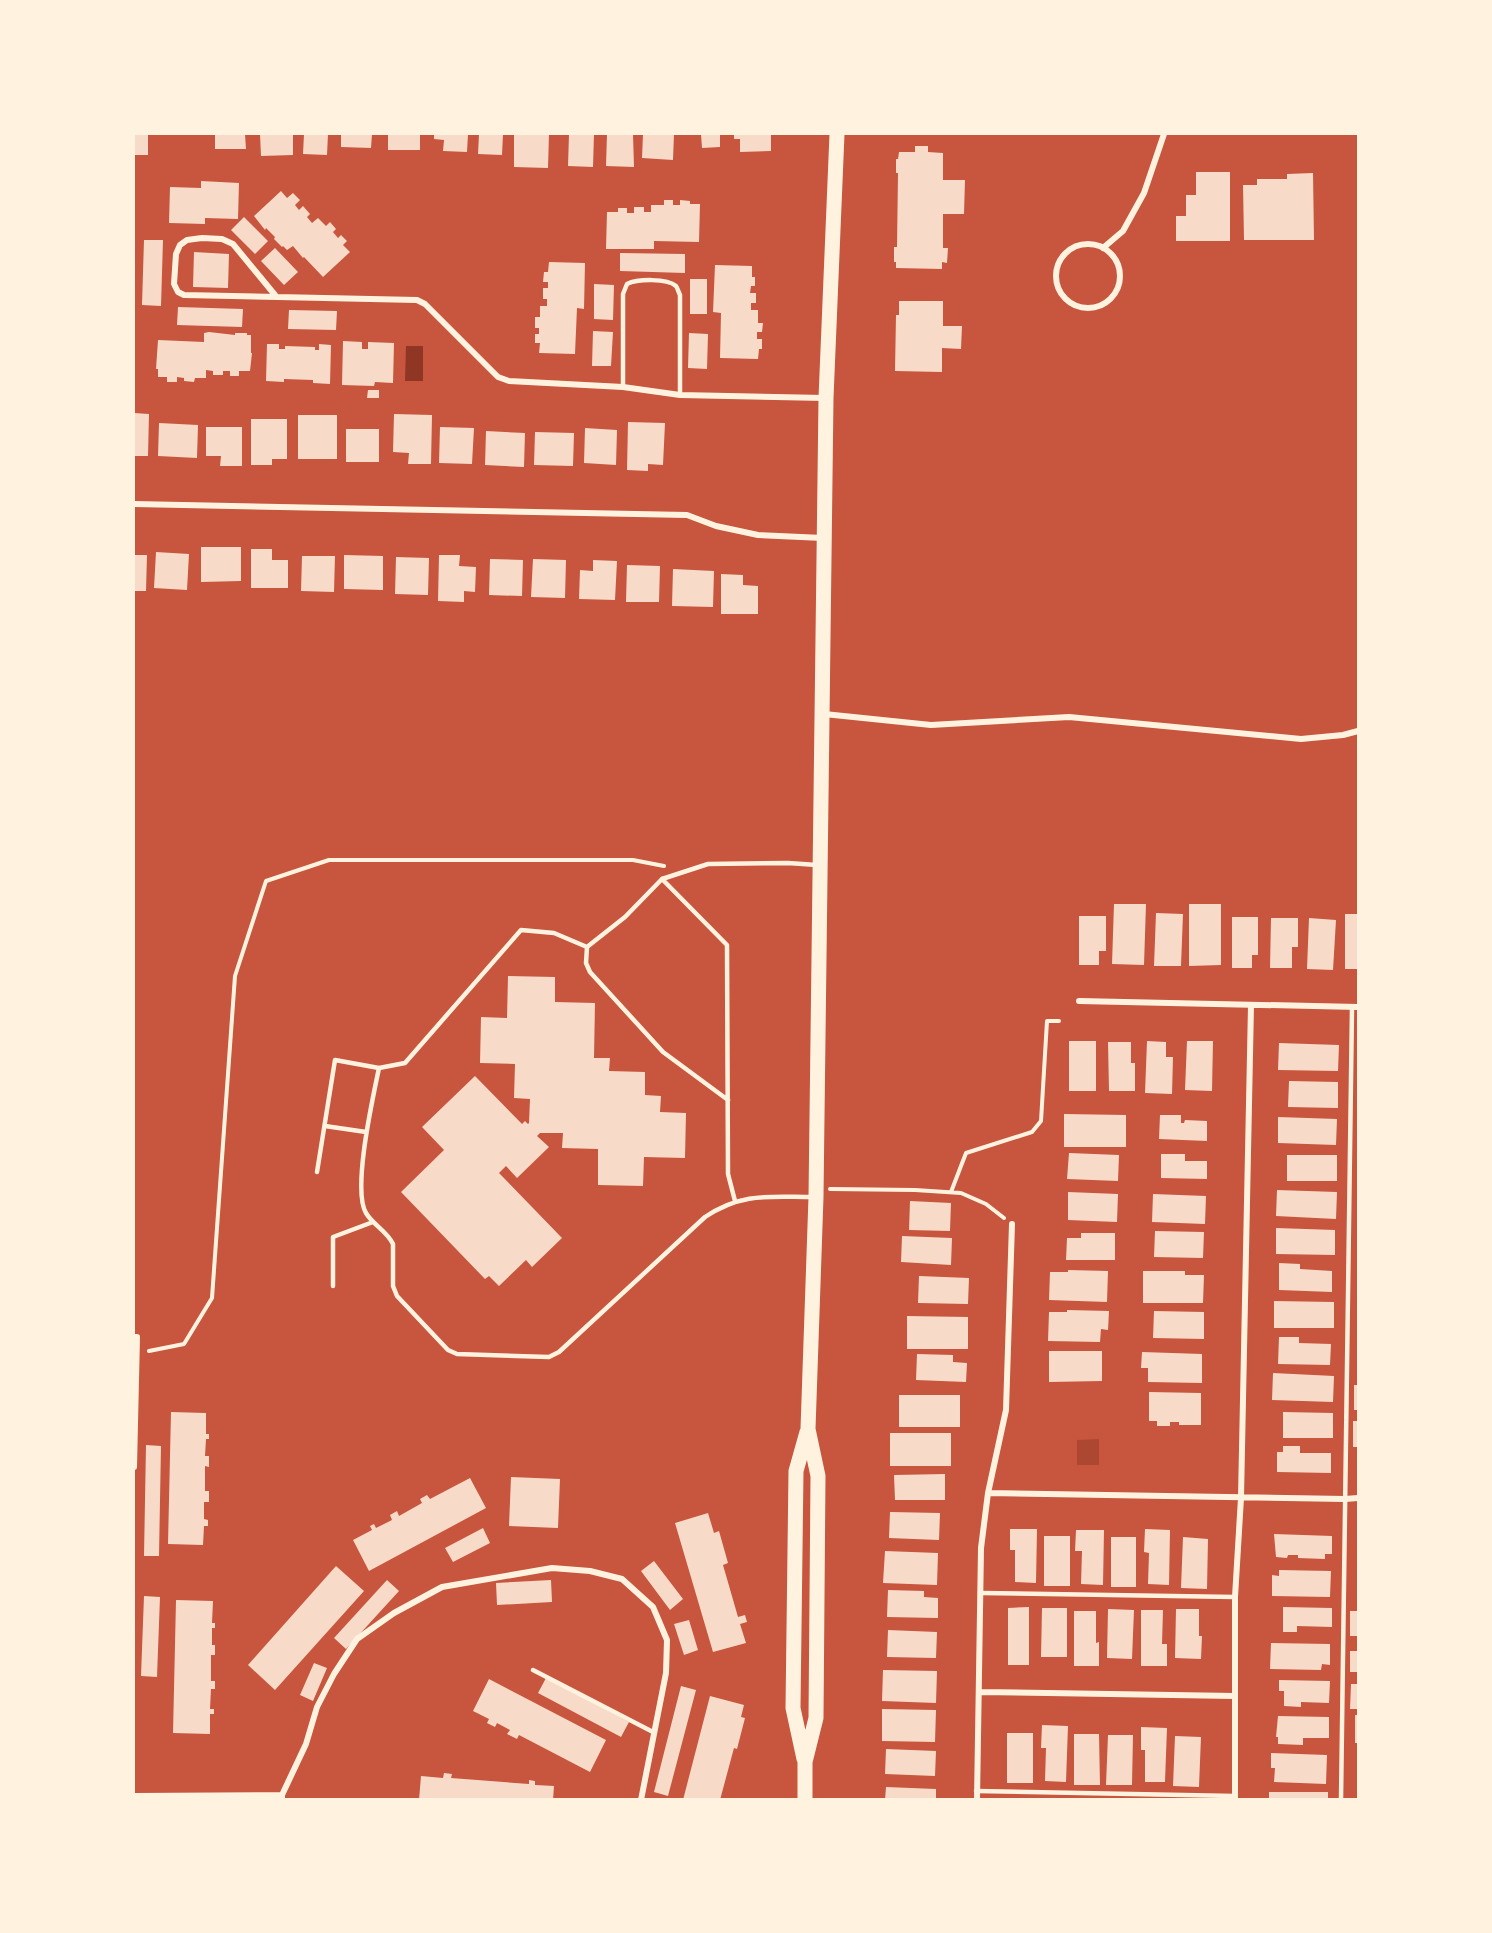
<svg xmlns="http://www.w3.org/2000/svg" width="1492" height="1933" font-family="'Public Sans',sans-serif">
<rect width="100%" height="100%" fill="#c8553d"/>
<path fill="#ae4732" d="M1099,1439V1465H1077V1440Z"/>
<path fill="#8f3625" d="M406,346H423V381H405Z"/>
<path fill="#f7dbc8" d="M134,134H148V155H134Z
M215,134H245L246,149H215Z
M260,134H293V155L261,156Z
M304,134H328L327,155L303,154Z
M341,134H372L371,148L341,147Z
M388,134H420V150H388Z
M434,134H468L467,152L443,151L444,140L434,139Z
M479,134H503L502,155L478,154Z
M514,134H549L548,168L514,167Z
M569,134H594L593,167L568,166Z
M607,134H633L634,167L606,166Z
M643,134H674L673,160L642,158Z
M701,134H720V147L702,148Z
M734,134H771V151L740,152V139H734Z
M915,146H928V152L943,153V180H965L964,214H943V248H948L947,263L942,262V269L896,268V262H894V247H897L898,173H896V159H898L899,152H915Z
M1196,172H1230V241H1176V216H1186V195H1196Z
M1313,173L1314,240H1244L1243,185H1257V179H1287V174Z
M201,181L239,183L238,219L205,218V224L169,223L170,187L201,188Z
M281,191L287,198L293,193L300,200L295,205L299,210L303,206L310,214L307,217L312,223L318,218L326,226L330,222L336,229L333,232L338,238L341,235L347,241L343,245L350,252L323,277L304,257L303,258L293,246L287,250L283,246L282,247L274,239L275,237L266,228L265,230L254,216Z
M664,200H673V205H680V200L690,201V204H700L699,242L654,241V249H606L607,212H618V208H627V213H634V207H644V212H651V205H664Z
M244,217L268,241L255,254L231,230Z
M144,240H163L161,306L142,305Z
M275,248L298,272L284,285L261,261Z
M194,252L229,254L228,288L193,287Z
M620,253L685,254V273L620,271Z
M549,262L585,263L584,309L577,308L575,354L539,353L540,343H535V334H539V328H535V317H540V306H547V299H543V288H548V282H543L544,272H548Z
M715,265L752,266V277H755V286H751L750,293H756V303H751V310H758V323H763L762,332H757V339H762V349H759L758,359L720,358L721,313L713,312Z
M690,279H707V314H690Z
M594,284L614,285L613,320L594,319Z
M899,301H943V326H962L961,349L942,348V372L895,371L896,315H899Z
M178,307L243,309L242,327L177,325Z
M289,310L337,311L336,330L288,329Z
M593,331L613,332L611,366H592Z
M209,332L235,335V333H247V335H251V353H252L250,371H239V376H230V371H223V375H213V371L206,370V378H195L194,382L184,381V378L177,377V382H167V377H158V369H156L158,340L204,342V333Z
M689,333L708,334L707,369L688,368Z
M343,341L362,342V349H368V342L394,343L393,383L375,382L374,386L342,385Z
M267,344H279V349H285V346L315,347V350H319V344L331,345L330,384L313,383V380L284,379V382L266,381Z
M368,390H379V398H367Z
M134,413L149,414L148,456H134Z
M394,414L432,415L431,464H408L409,453L393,452Z
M298,415H337V459H298Z
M251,419H287V459H272V465H251Z
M628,422L665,423L663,465L648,464V471L627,470Z
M159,423L198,425L197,458L158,456Z
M206,427H242V466H220L221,456H206Z
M440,427L474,428L472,464L439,463Z
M585,428L617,430L616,465L584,463Z
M346,429H379V462H346Z
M486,431L525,433L524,467L485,465Z
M535,432L574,433L573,466L534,465Z
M201,547H241V581L201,582Z
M251,549H272V560H288V588H251Z
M156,552L189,554L187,590L154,588Z
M134,555H147L146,591H134Z
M344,555L383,556V590L344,589Z
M439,555H460L459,566L476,567L475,592L464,591V602L438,601Z
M302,556H335L334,592L301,591Z
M396,557L429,558L428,595L395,594Z
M490,559L523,560L522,596L489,595Z
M533,559L566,560L565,598L531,597Z
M593,560L617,561L615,600L579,599L580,570L593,571Z
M627,565L660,566L659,602H626Z
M673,569L714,571L713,607L672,606Z
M721,574L743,575V585L758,586V614H721Z
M1114,904H1146L1144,965L1112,964Z
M1189,904H1221V965L1189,966Z
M1156,913L1183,914L1181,966H1154Z
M1345,914H1358V969H1345Z
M1079,916H1106V951H1099V965H1079Z
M1232,917H1258V955H1252V968H1232Z
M1271,918H1298V947H1292V968H1270Z
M1309,918L1336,920L1333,970L1307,969Z
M508,976L555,977V1002L595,1003L594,1058H610L609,1071L645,1072V1095L661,1096L660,1112L686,1113L685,1158L644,1157L643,1186L598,1185V1149L562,1148L563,1133H540L537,1136L549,1147L517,1178L506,1166L499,1173L562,1238L532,1267L526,1260L499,1286L489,1276L485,1279L401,1192L444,1150L422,1127L475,1076L522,1124L525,1121L528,1124L529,1123L530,1099L514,1098L515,1064L480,1063L481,1017L507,1018Z
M1069,1041H1096V1091H1069Z
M1147,1041L1166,1042V1057H1173L1172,1094L1145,1093Z
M1187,1041H1213L1212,1091L1185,1090Z
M1108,1042H1131V1063H1135V1091H1109Z
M1279,1043L1339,1045L1338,1071L1278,1070Z
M1289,1081L1338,1082V1108L1288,1107Z
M1064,1114L1126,1115V1147H1064Z
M1160,1115H1181V1123H1184L1185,1120L1207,1121V1141L1159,1139Z
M1278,1117L1337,1119L1336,1145L1278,1143Z
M1069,1153L1119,1155L1118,1181L1067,1179Z
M1161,1154H1185V1161H1207V1179L1161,1178Z
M1287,1155H1337V1181H1287Z
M1277,1190L1337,1192L1336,1219L1276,1216Z
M1068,1192L1118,1194L1117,1222L1068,1220Z
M1153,1194L1206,1196L1205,1224L1152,1222Z
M910,1201L951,1203L950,1231L909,1230Z
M1276,1228L1335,1230V1255L1276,1254Z
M1155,1231L1204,1232L1203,1258L1154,1257Z
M1081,1233H1115V1260H1066L1067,1238H1081Z
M902,1236L952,1238L951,1265L901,1262Z
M1279,1263L1300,1264V1269L1332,1271V1292L1279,1290Z
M1068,1270L1108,1271L1107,1302L1049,1300L1050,1272H1068Z
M1143,1271H1185V1275H1204L1203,1303H1143Z
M919,1276L969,1278L968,1304L918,1303Z
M1274,1301L1334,1302V1328H1274Z
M1067,1310L1109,1311L1108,1330L1101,1329L1100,1342L1048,1341L1049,1312H1067Z
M1154,1311L1204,1312V1339L1153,1338Z
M907,1316L968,1317V1349H907Z
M1279,1337H1299V1343L1331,1344L1330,1365L1278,1364Z
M1049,1351H1102V1381L1049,1382Z
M1142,1352L1202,1354V1383L1148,1382V1368H1141Z
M917,1354L953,1355V1362L967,1363L966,1382L916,1380Z
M1273,1373L1334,1376L1333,1402L1272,1400Z
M1354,1385H1358V1410H1354Z
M1149,1392L1201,1393V1425H1179V1422H1170V1426H1157V1421H1149Z
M899,1395H960V1427H899Z
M171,1412L206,1413V1434H209V1439H206L205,1456H209V1467L205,1466V1491H209V1502H204V1519L208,1520V1526H204L203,1545L168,1544Z
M1283,1412L1333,1413V1438H1283Z
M1353,1421H1358V1447H1353Z
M890,1433H951V1466H890Z
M146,1445L161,1446L159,1556H144Z
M1283,1446H1300V1453H1331V1473L1277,1472V1452H1283Z
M945,1474V1500H895L894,1475Z
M511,1477L560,1479L558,1528L509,1526Z
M470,1478L486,1508L369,1571L353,1540L372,1530L370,1526L374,1524L376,1528L392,1520L390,1515L397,1511L399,1516L422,1503L420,1499L427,1495L430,1499Z
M890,1512L940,1513L939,1540L889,1538Z
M708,1513L714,1533L719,1531L728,1563L723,1565L738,1617L745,1615L747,1622L740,1624L746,1643L713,1652L675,1523Z
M483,1528L490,1543L453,1562L445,1548Z
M1010,1529H1037L1036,1583L1015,1582V1550H1010Z
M1145,1529L1170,1530L1169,1585L1148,1584L1149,1553L1144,1552Z
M1076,1530H1104L1103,1585L1081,1584L1082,1551H1075Z
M1274,1534L1332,1536V1554H1325V1559L1298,1558V1555H1288L1287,1558L1276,1557Z
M1044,1536H1070V1586H1044Z
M1111,1537H1136V1587H1111Z
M1183,1537L1208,1539L1207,1589L1181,1588Z
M885,1551L938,1553L937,1585L883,1583Z
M654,1561L683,1599L670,1610L641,1571Z
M336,1566L364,1591L275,1690L248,1665Z
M1279,1570L1331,1571L1330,1597L1272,1596V1575L1279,1576Z
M387,1580L399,1591L346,1649L334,1638Z
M551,1580L552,1602L497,1605L496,1583Z
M888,1590L924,1591V1597L938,1598V1618L887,1617Z
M144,1596L160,1597L157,1677L141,1676Z
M176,1600L213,1601L212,1623H215V1628H212V1645H215V1655H211V1681H215V1689H211L210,1709H214V1714H210V1734L173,1733Z
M1029,1607V1665H1008V1608Z
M1283,1607L1332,1608V1627L1297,1626V1632H1283Z
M1042,1608H1067V1657H1041Z
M1108,1609L1134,1610L1132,1659L1107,1658Z
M1176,1609H1199V1636H1202L1201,1659L1175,1658Z
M1141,1610H1163L1162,1644H1167V1666H1141Z
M1074,1611H1096V1643L1099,1642V1666H1074Z
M1350,1611H1358V1636H1350Z
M689,1620L698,1650L684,1655L674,1624Z
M888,1630L937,1632L936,1658L887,1657Z
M1271,1643L1330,1644V1665L1322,1664L1321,1670L1270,1669Z
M1350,1651H1358V1672H1350Z
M314,1663L327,1668L313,1701L300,1695Z
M883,1670L937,1671L936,1703L882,1701Z
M546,1678L629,1722L621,1737L538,1693Z
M489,1679L606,1740L590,1772L519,1735L517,1739L507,1734L510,1730L497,1723L495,1727L487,1723L489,1719L473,1711Z
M1279,1680L1330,1681L1329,1703L1301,1702V1707L1284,1706V1691H1279Z
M1351,1684H1358V1709H1350Z
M681,1686L696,1690L668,1796L654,1792Z
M710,1696L744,1705L741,1717L745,1718L737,1749L734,1748L720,1800H683Z
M882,1709L936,1710L935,1742L882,1741Z
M1355,1715H1358V1743H1355Z
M1278,1716L1329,1717V1738H1303V1745L1278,1744V1737H1276Z
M1042,1725L1068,1726L1066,1782L1045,1781L1046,1748H1041Z
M1141,1727L1167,1728L1165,1782H1145V1750H1141Z
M1007,1733H1033V1783H1007Z
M1074,1734H1099L1100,1785H1074Z
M1108,1735H1133L1132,1785H1106Z
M1175,1736L1201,1737L1199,1787L1173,1786Z
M886,1749L936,1751L935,1776L885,1774Z
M1271,1753L1327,1755L1326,1784L1274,1782L1275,1768H1271Z
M444,1773L452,1774L451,1778L529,1784V1780L535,1781V1785L554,1786L553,1800H419L421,1776L443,1778Z
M886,1787L936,1789V1800H885Z
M1269,1792H1328V1800H1269Z"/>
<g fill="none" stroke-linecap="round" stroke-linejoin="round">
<path stroke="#fff3e0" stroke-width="4" d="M830,1189L915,1190L961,1193L986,1204L1004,1218
M951,1192L966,1153L1032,1132L1041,1121L1047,1021H1059
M149,1351L184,1344L212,1298L235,976L266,881L329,860H633L664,866"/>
<path stroke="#fff3e0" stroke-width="4.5" d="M623,387V294L627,284C637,279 667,278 676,286C677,287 679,293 680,295V395
M662,879L708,864L788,863L817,865
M379,1068L405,1063L521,930L554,933L587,947
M728,1100L663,1052L590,972L586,963L587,947L625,917L662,879L727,945L728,1174L735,1201
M325,1126L366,1132
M317,1172L335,1060L379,1068C373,1097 352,1190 366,1213C373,1225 387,1231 393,1244V1286L397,1296L448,1350L457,1354L549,1357L559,1352L705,1217C742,1192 770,1197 813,1197
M333,1286V1237L373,1222
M981,1593L1235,1597
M533,1670L653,1732
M976,1791L1235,1796
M1341,1800L1352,1007"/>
<path stroke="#fff3e0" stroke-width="6" d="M1056 276a32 32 0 1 1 64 0a32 32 0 1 1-64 0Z
M1103,248L1123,231L1144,193L1164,134
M275,295L233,244L222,239L202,238L187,240L180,245L176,254L174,284L178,292L184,295L417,300L425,304L498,377L509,381L623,387L680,395L825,398
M134,504L687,515L716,526L758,535L823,538
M824,714L931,725L1069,717L1301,739L1343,735L1358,731
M1079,1001L1358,1007
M134,1337H137L134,1467
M988,1493L1345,1499L1358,1498
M979,1692L1235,1696
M134,1796L282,1795
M282,1800V1795L306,1744L317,1707L334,1674L357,1639L394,1613L442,1587L552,1568L590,1571L622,1579L653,1607L667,1640L666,1673L641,1800
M977,1800L981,1548L988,1493L1006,1410L1012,1224
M1235,1800V1597L1241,1498L1251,1005"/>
<path stroke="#fff3e0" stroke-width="15" d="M804,1759L793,1708L796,1471L807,1432
M805,1800V1762L816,1718L818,1476L808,1429L816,1197L826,398L837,134"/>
</g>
<rect width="1492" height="1933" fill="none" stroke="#fff3e0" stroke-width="270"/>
</svg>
